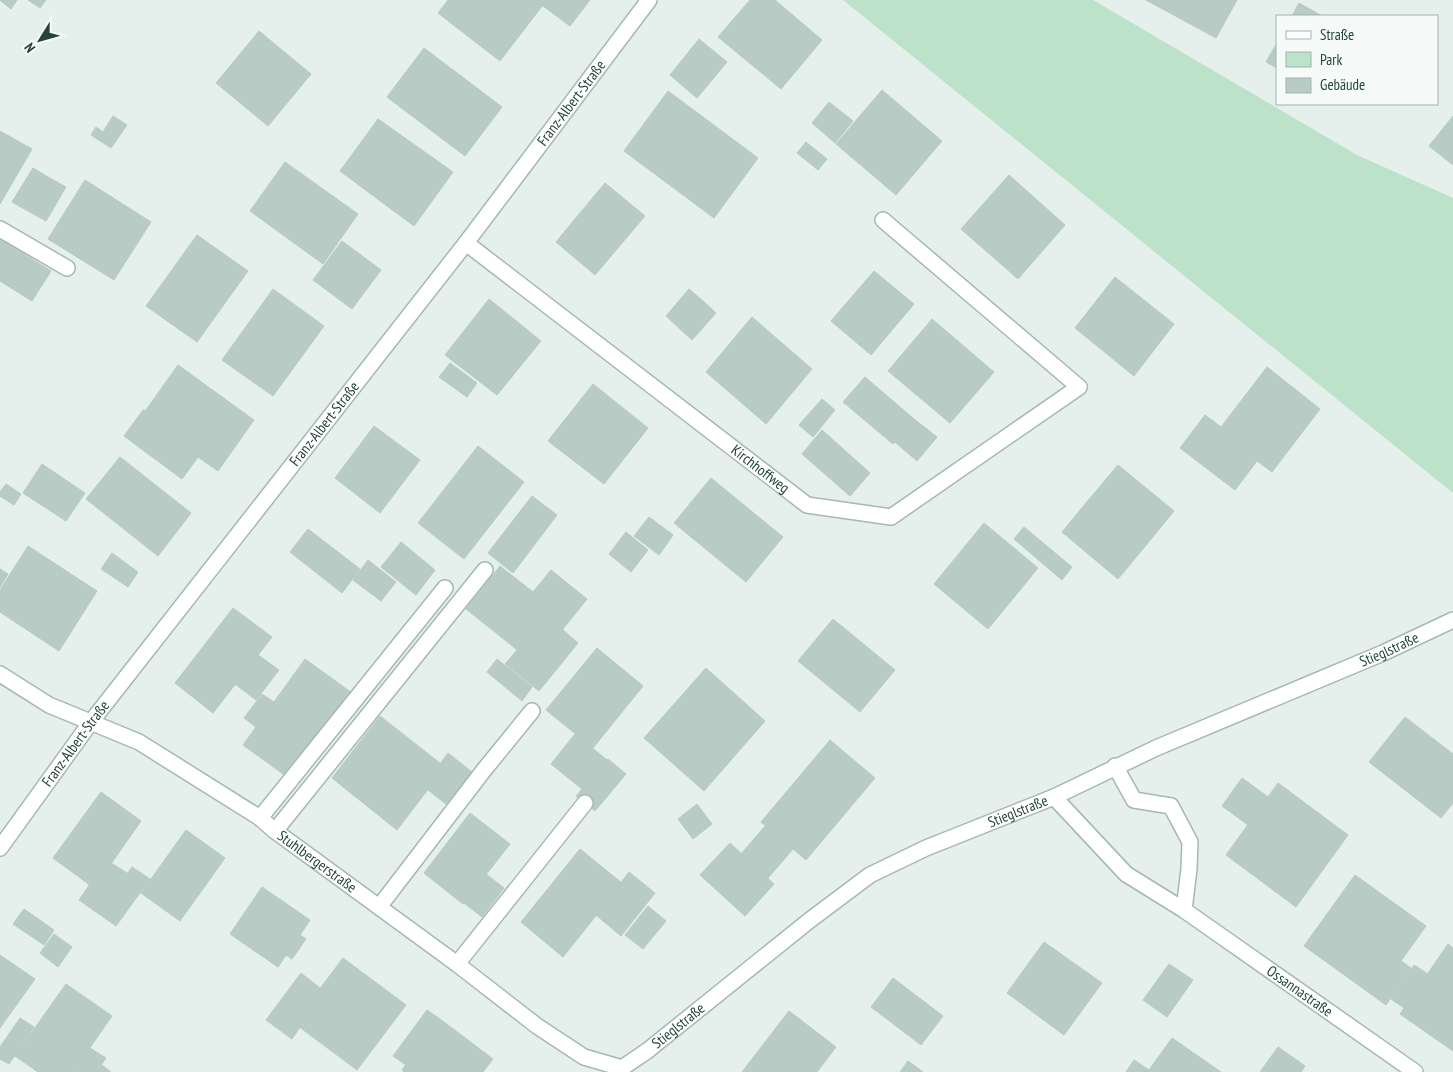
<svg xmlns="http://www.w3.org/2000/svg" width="1453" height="1072" font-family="'PT Sans Narrow',sans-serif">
<rect width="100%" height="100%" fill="#e5efec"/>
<path fill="#bce2ca" d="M843,0H1093L1357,155L1453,198V493Z"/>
<path fill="#b9cbc5" stroke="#b6cac4" d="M0,0H17L11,9Z
M28,0H46L40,8Z
M448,0H544L546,1L500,61L438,13Z
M545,0H590L570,26L543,6Z
M750,0H775L822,40L781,89L718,37Z
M1146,0H1237L1216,38Z
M1299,3L1322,16H1292Z
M259,31L311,74L268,126L216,83Z
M699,39L727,62L697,98L670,75Z
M1277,43V68L1266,62Z
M424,48L502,107L465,156L387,97Z
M882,90L942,141L896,195L836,144Z
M668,91L758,158L714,218L624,151Z
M829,102L853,121L835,143L812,123Z
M113,116L127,125L111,148L91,135L96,127L103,132Z
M1453,116V165L1429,146Z
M378,119L453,172L414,226L340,171Z
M0,131L32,149L0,204Z
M806,142L827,159L818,170L797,153Z
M285,162L358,214L323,264L250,211Z
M33,168L48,177L28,211L12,202Z
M1009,175L1065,225L1018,279L961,229Z
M48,177L66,187L46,221L28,211Z
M85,180L151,222L114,280L48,239Z
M605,183L645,216L595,275L556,242Z
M197,235L248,271L197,342L146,306Z
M0,239L51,271L32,301L0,281Z
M342,241L381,270L352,309L313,280Z
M874,271L914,304L871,355L831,321Z
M1115,277L1174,324L1134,376L1075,328Z
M273,289L324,326L273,396L222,360Z
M689,289L703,301L679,328L666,316Z
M489,299L541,341L497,395L445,355Z
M703,301L716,313L692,340L679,328Z
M752,317L812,369L766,424L706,372Z
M932,319L994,372L950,423L888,371Z
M450,363L477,383L467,397L439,377Z
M178,365L254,420L218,471L141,417Z
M1267,367L1320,409L1272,472L1257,461L1235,490L1180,448L1205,415L1221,427Z
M865,377L914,419L893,444L843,402Z
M593,384L648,428L604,484L548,441Z
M822,399L835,410L813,437L799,425Z
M143,410L146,411L141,417L198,457L182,479L124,436Z
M914,419L937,437L917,461L895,442Z
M374,426L420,460L380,513L335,478Z
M822,430L870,473L850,496L802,454Z
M478,446L524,482L464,559L418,523Z
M120,457L191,513L158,556L86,499Z
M42,464L85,493L66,521L23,493Z
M1118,465L1174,511L1147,544L1091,497Z
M711,478L783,537L746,582L674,523Z
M6,484L21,494L14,505L0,496V492Z
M532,496L557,515L513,573L488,553Z
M1091,497L1147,544L1118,579L1062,532Z
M649,517L673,535L659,555L634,536Z
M984,523L1038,568L988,629L934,584Z
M1024,527L1072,567L1062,580L1014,539Z
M308,529L360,569L342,593L290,552Z
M626,532L648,550L631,572L609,554Z
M401,542L435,570L416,595L381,567Z
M28,546L97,591L59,651L0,612V590Z
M112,553L138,572L128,587L101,569Z
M368,560L396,582L381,601L353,580Z
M500,566L533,592L551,570L587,599L535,664L466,609Z
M0,569L8,574L0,587Z
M233,608L272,637L213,713L175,683Z
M833,619L895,670L860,712L798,661Z
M563,630L578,643L539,691L505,664L517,650L535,664Z
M597,648L643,686L593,748L546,710Z
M258,655L279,670L256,700L235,684Z
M305,659L352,693L290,779L243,745Z
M497,659L532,687L522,701L487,672Z
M706,668L765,721L704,791L644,738Z
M262,694L274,702L256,727L244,718Z
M380,716L445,767L397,830L332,778Z
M1405,717L1453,754V803L1441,818L1369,762Z
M575,734L607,760L582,789L551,764Z
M830,740L875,778L806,860L761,822Z
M448,753L472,772L446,804L428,790L445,767L440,764Z
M608,759L626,774L595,811L576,796Z
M1242,778L1268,797L1248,825L1222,806Z
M1278,783L1348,835L1296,907L1226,855Z
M101,792L141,821L94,888L53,858Z
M697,804L712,824L693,839L678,819Z
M470,813L510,844L463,904L424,873Z
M765,826L793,849L768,878L741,854Z
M186,830L225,858L180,921L141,893Z
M730,843L774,884L745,916L700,875Z
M580,849L622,883L563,957L521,922Z
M111,863L127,873L99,914L79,900L90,884L94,888Z
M132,867L150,879L116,926L99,914Z
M629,872L655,893L621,936L596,915Z
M486,874L504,888L482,917L464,903Z
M1355,875L1426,926L1375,997L1304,946Z
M262,887L310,920L300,935L306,939L292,959L286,955L278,967L230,934Z
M648,906L666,921L643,949L625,935Z
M24,909L54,930L44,945L13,924Z
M54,934L72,947L58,967L40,953Z
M1044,942L1102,983L1064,1035L1007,993Z
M1448,944L1453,948V1051L1400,1014Z
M0,955L35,979L0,1028Z
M343,958L406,1005L357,1070L294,1023Z
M1401,961L1411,968L1386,1005L1375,997Z
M1169,964L1193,980L1167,1017L1143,1000Z
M1414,965L1428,974L1404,1008L1391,999Z
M301,973L320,988L294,1023L300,1027L292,1039L266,1020Z
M893,978L943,1016L921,1045L871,1007Z
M66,984L112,1016L73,1072H38L15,1056Z
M427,1010L440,1019L406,1065L393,1056Z
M789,1011L836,1047L817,1072H742Z
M20,1018L34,1027L9,1064L0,1059V1047Z
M440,1019L493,1059L483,1072H404L402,1070Z
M1172,1038L1221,1072H1126L1134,1060L1149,1070Z
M1278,1047L1305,1066L1301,1072H1260Z
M90,1048L106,1058L96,1072H74Z
M908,1061L923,1072H900Z
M102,1065L111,1072H97Z"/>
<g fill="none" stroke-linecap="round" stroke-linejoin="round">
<g stroke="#a6b8b4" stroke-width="18">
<path id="lane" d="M883,220L1079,387
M0,229L67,268
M260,818L445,588
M275,831L485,570
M379,907L484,770L532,711
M457,964L585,803"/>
</g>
<g stroke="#a6b8b4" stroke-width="18">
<g id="street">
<path id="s1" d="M466,243L807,505L891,517L1079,387"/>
<path id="s2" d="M0,674L49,705L139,742L260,818L275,831L457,964L537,1026L584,1057L622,1068L647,1051L810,920L870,875L926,848L1054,797L1156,748L1383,653L1453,620"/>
<path d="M1115,766L1134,800L1171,806L1190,842L1189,869L1184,910"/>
<path id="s3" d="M1054,797L1126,874L1184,910L1415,1072"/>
<path id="s4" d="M0,848L91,722L466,243L649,0"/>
</g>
</g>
<use href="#lane" stroke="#fff" stroke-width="15"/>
<use href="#street" stroke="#fff" stroke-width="15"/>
</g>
<g text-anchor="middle" stroke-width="5" stroke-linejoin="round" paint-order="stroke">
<g font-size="15" fill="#21443e" stroke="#f6fbf9">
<text dy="5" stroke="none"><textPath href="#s4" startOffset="939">Franz-Albert-Straße</textPath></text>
<text dy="5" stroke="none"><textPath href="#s4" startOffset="534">Franz-Albert-Straße</textPath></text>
<text dy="5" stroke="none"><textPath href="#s1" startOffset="371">Kirchhoffweg</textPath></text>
<text dy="5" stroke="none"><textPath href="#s2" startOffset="1621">Stieglstraße</textPath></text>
<text dy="5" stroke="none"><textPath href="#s4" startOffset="129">Franz-Albert-Straße</textPath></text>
<text dy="5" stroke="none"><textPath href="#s2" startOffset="1216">Stieglstraße</textPath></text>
<text dy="5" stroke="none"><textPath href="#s2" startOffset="370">Stuhlbergerstraße</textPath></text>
<text dy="5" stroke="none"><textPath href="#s3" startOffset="315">Ossannastraße</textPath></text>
<text dy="5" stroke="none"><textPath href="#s2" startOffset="811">Stieglstraße</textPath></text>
</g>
</g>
<rect x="1276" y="15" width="162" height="90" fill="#f6fbf9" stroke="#a1b2ae"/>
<rect x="1286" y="31" width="25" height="8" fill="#ffffff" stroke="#a1b2ae"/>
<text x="1320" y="40" font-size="15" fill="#21443e">Straße</text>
<rect x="1286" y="52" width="25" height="15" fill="#bce2ca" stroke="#a1b2ae"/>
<text x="1320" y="65" font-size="15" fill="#21443e">Park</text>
<rect x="1286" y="78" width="25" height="15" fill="#b9cbc5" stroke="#a1b2ae"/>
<text x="1320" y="90" font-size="15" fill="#21443e">Gebäude</text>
<g transform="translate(40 40) rotate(233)" stroke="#f6fbf9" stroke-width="4" paint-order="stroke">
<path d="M0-4L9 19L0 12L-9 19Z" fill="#21443e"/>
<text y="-8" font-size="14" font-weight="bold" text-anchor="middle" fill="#21443e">N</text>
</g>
</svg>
